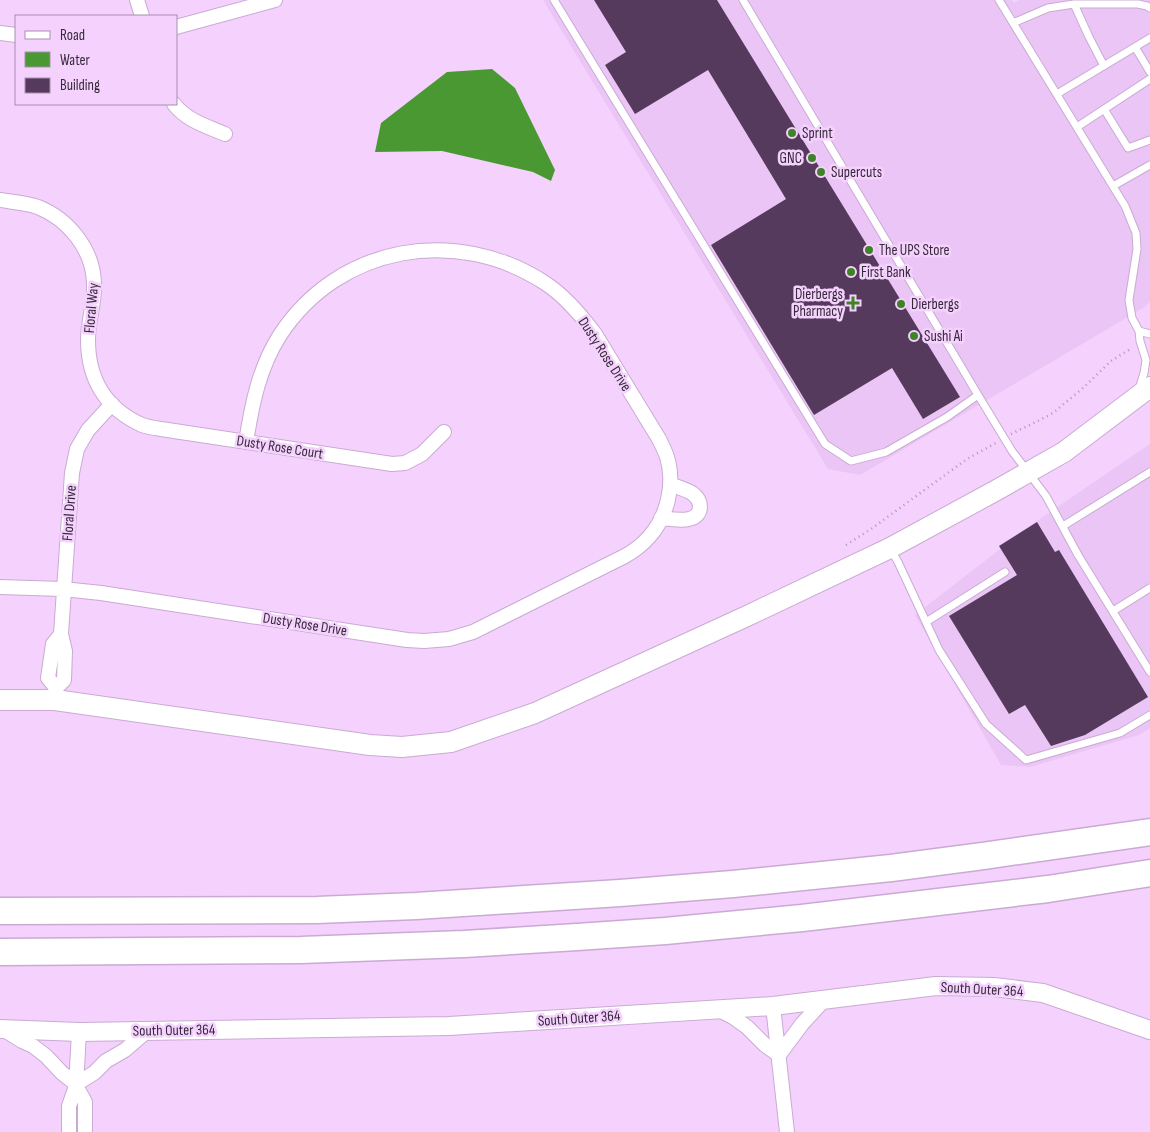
<svg xmlns="http://www.w3.org/2000/svg" width="1150" height="1132" font-family="'Sofia Sans Condensed',sans-serif">
<rect width="100%" height="100%" fill="#f4d2fd"/>
<path fill="#eac5f5" d="M543,0H1012L1014,3L1019,0H1150V302L1143,308L860,475L828,469Z
M1150,444V728L1139,735L1030,767L1001,765L915,615L1034,523Z"/>
<path fill="#4a9832" d="M492,69L515,88L555,170L551,181L533,172L442,151L375,152L381,123L447,72Z"/>
<path fill="#563a5d" d="M594,0H717L960,397L923,419L892,368L814,415L711,245L786,199L708,70L635,114L605,65L626,52Z
M1037,522L1055,552L1059,550L1148,697L1085,735L1051,746L1025,705L1009,714L949,616L1017,575L999,546Z"/>
<g fill="none" stroke-linecap="round" stroke-linejoin="round">
<g stroke="#caaad3" stroke-width="9">
<path id="service" d="M554,0L825,444L851,461L886,452L947,417L978,395
M743,0L978,395L1012,451L1046,496L1078,555L1150,672
M999,0L1125,206L1136,233L1137,249L1129,300L1132,318L1139,331L1140,341L1146,360L1144,373L1139,389
M1074,4H1138L1147,6L1150,8
M1013,23L1048,8L1074,4L1089,37L1104,66
M1135,47L1150,72
M1057,94L1150,38
M1104,109L1128,148L1150,140
M1077,127L1150,79
M1113,186L1150,165
M1139,331L1150,334
M1063,526L1150,472
M891,550L898,562L939,650L986,724L1026,760L1120,733L1150,715
M1113,611L1150,588
M926,622L1005,572"/>
</g>
<g stroke="#caaad3" stroke-width="16">
<path id="minor" d="M137,0L142,16
M176,27L275,0
M0,33L16,35
M174,104C186,120 206,126 225,134
M0,200C12,202 26,203 38,207C68,219 93,249 94,283C95,302 88,321 88,340C88,379 106,409 142,425C148,427 155,428 161,429L392,464L405,463L422,454L444,432
M661,518C670,519 680,521 689,519C703,516 703,501 692,493C685,489 677,487 670,484
M0,587L63,589L101,593L407,640L424,641L449,639L473,632L625,556C634,551 642,545 649,537C668,516 675,483 667,457C665,451 662,445 659,439L595,334C581,315 565,296 545,283C456,225 339,245 280,335C259,368 252,404 246,442
M56,688L48,678L53,644L61,634
M55,700L56,688L64,680L65,651L61,634L72,473L77,449L88,430L112,404
M773,1006L787,1132
M717,1009L733,1017L747,1027L765,1045L779,1055L802,1024L824,1000
M3,1029L22,1041L33,1046L46,1056L62,1073L76,1084L94,1073L106,1061L125,1050L147,1031
M76,1086L85,1102V1132
M69,1132V1106L76,1086L79,1032"/>
</g>
<g stroke="#caaad3" stroke-width="20">
<path id="tertiary" d="M0,1029L79,1032L449,1026L773,1006L936,986L994,987L1043,993L1150,1030"/>
</g>
<g stroke="#caaad3" stroke-width="22">
<path id="secondary" d="M0,700H55L370,745L402,747L451,742L535,713L747,616L890,548L995,491L1064,452L1150,387"/>
</g>
<g stroke="#caaad3" stroke-width="29">
<path id="motorway" d="M0,911L317,910L416,906L620,893L733,884L891,868L983,856L1150,832
M0,952L301,950L464,944L577,937L665,931L802,918L1048,889L1150,873"/>
</g>
<path stroke="#b096b7" stroke-width="2.5" stroke-dasharray="1 4" stroke-linecap="butt" d="M1011,434L1040,420L1053,413L1083,388L1111,361L1132,348
M846,545L871,529L967,459L996,443"/>
<use href="#service" stroke="#fff" stroke-width="7"/>
<use href="#minor" stroke="#fff" stroke-width="14"/>
<use href="#tertiary" stroke="#fff" stroke-width="18"/>
<use href="#secondary" stroke="#fff" stroke-width="20"/>
<use href="#motorway" stroke="#fff" stroke-width="26"/>
</g>
<g fill="#3e8328" stroke="#f4d2fd" stroke-width="2">
<circle cx="792" cy="133" r="5"/>
<circle cx="812" cy="158" r="5"/>
<circle cx="821" cy="172" r="5"/>
<circle cx="869" cy="250" r="5"/>
<circle cx="851" cy="272" r="5"/>
<path d="M850.5 295.5h5v5h5v5h-5v5h-5v-5h-5v-5h5z"/>
<circle cx="901" cy="304" r="5"/>
<circle cx="914" cy="336" r="5"/>
</g>
<g text-anchor="middle" stroke-width="5" stroke-linejoin="round" paint-order="stroke">
<g font-size="15" fill="#36293a" stroke="#f4d2fd" text-anchor="start">
<text x="802" y="138">Sprint</text>
<text x="802" y="163" text-anchor="end">GNC</text>
<text x="831" y="177">Supercuts</text>
<text x="879" y="255">The UPS Store</text>
<text x="861" y="277">First Bank</text>
<text x="843" y="299" text-anchor="end">Dierbergs<tspan x="843" dy="17">Pharmacy</tspan></text>
<text x="911" y="309">Dierbergs</text>
<text x="924" y="341">Sushi Ai</text>
</g>
<g font-size="15" fill="#36293a" stroke="#f4d2fd">
<text transform="translate(91 308) rotate(-85)" y="5">Floral Way</text>
<text transform="translate(605 354) rotate(57)" y="5">Dusty Rose Drive</text>
<text transform="translate(280 447) rotate(9)" y="5">Dusty Rose Court</text>
<text transform="translate(69 513) rotate(-86)" y="5">Floral Drive</text>
<text transform="translate(305 624) rotate(9)" y="5">Dusty Rose Drive</text>
<text transform="translate(982 989) rotate(3)" y="5">South Outer 364</text>
<text transform="translate(579 1018) rotate(-4)" y="5">South Outer 364</text>
<text transform="translate(174 1030) rotate(-1)" y="5">South Outer 364</text>
</g>
</g>
<rect x="15" y="15" width="162" height="90" fill="#f4d2fd" stroke="#a88eaf"/>
<rect x="25" y="31" width="25" height="8" fill="#ffffff" stroke="#a88eaf"/>
<text x="60" y="40" font-size="15" fill="#36293a">Road</text>
<rect x="25" y="52" width="25" height="15" fill="#4a9832" stroke="#a88eaf"/>
<text x="60" y="65" font-size="15" fill="#36293a">Water</text>
<rect x="25" y="78" width="25" height="15" fill="#563a5d" stroke="#a88eaf"/>
<text x="60" y="90" font-size="15" fill="#36293a">Building</text>
</svg>
